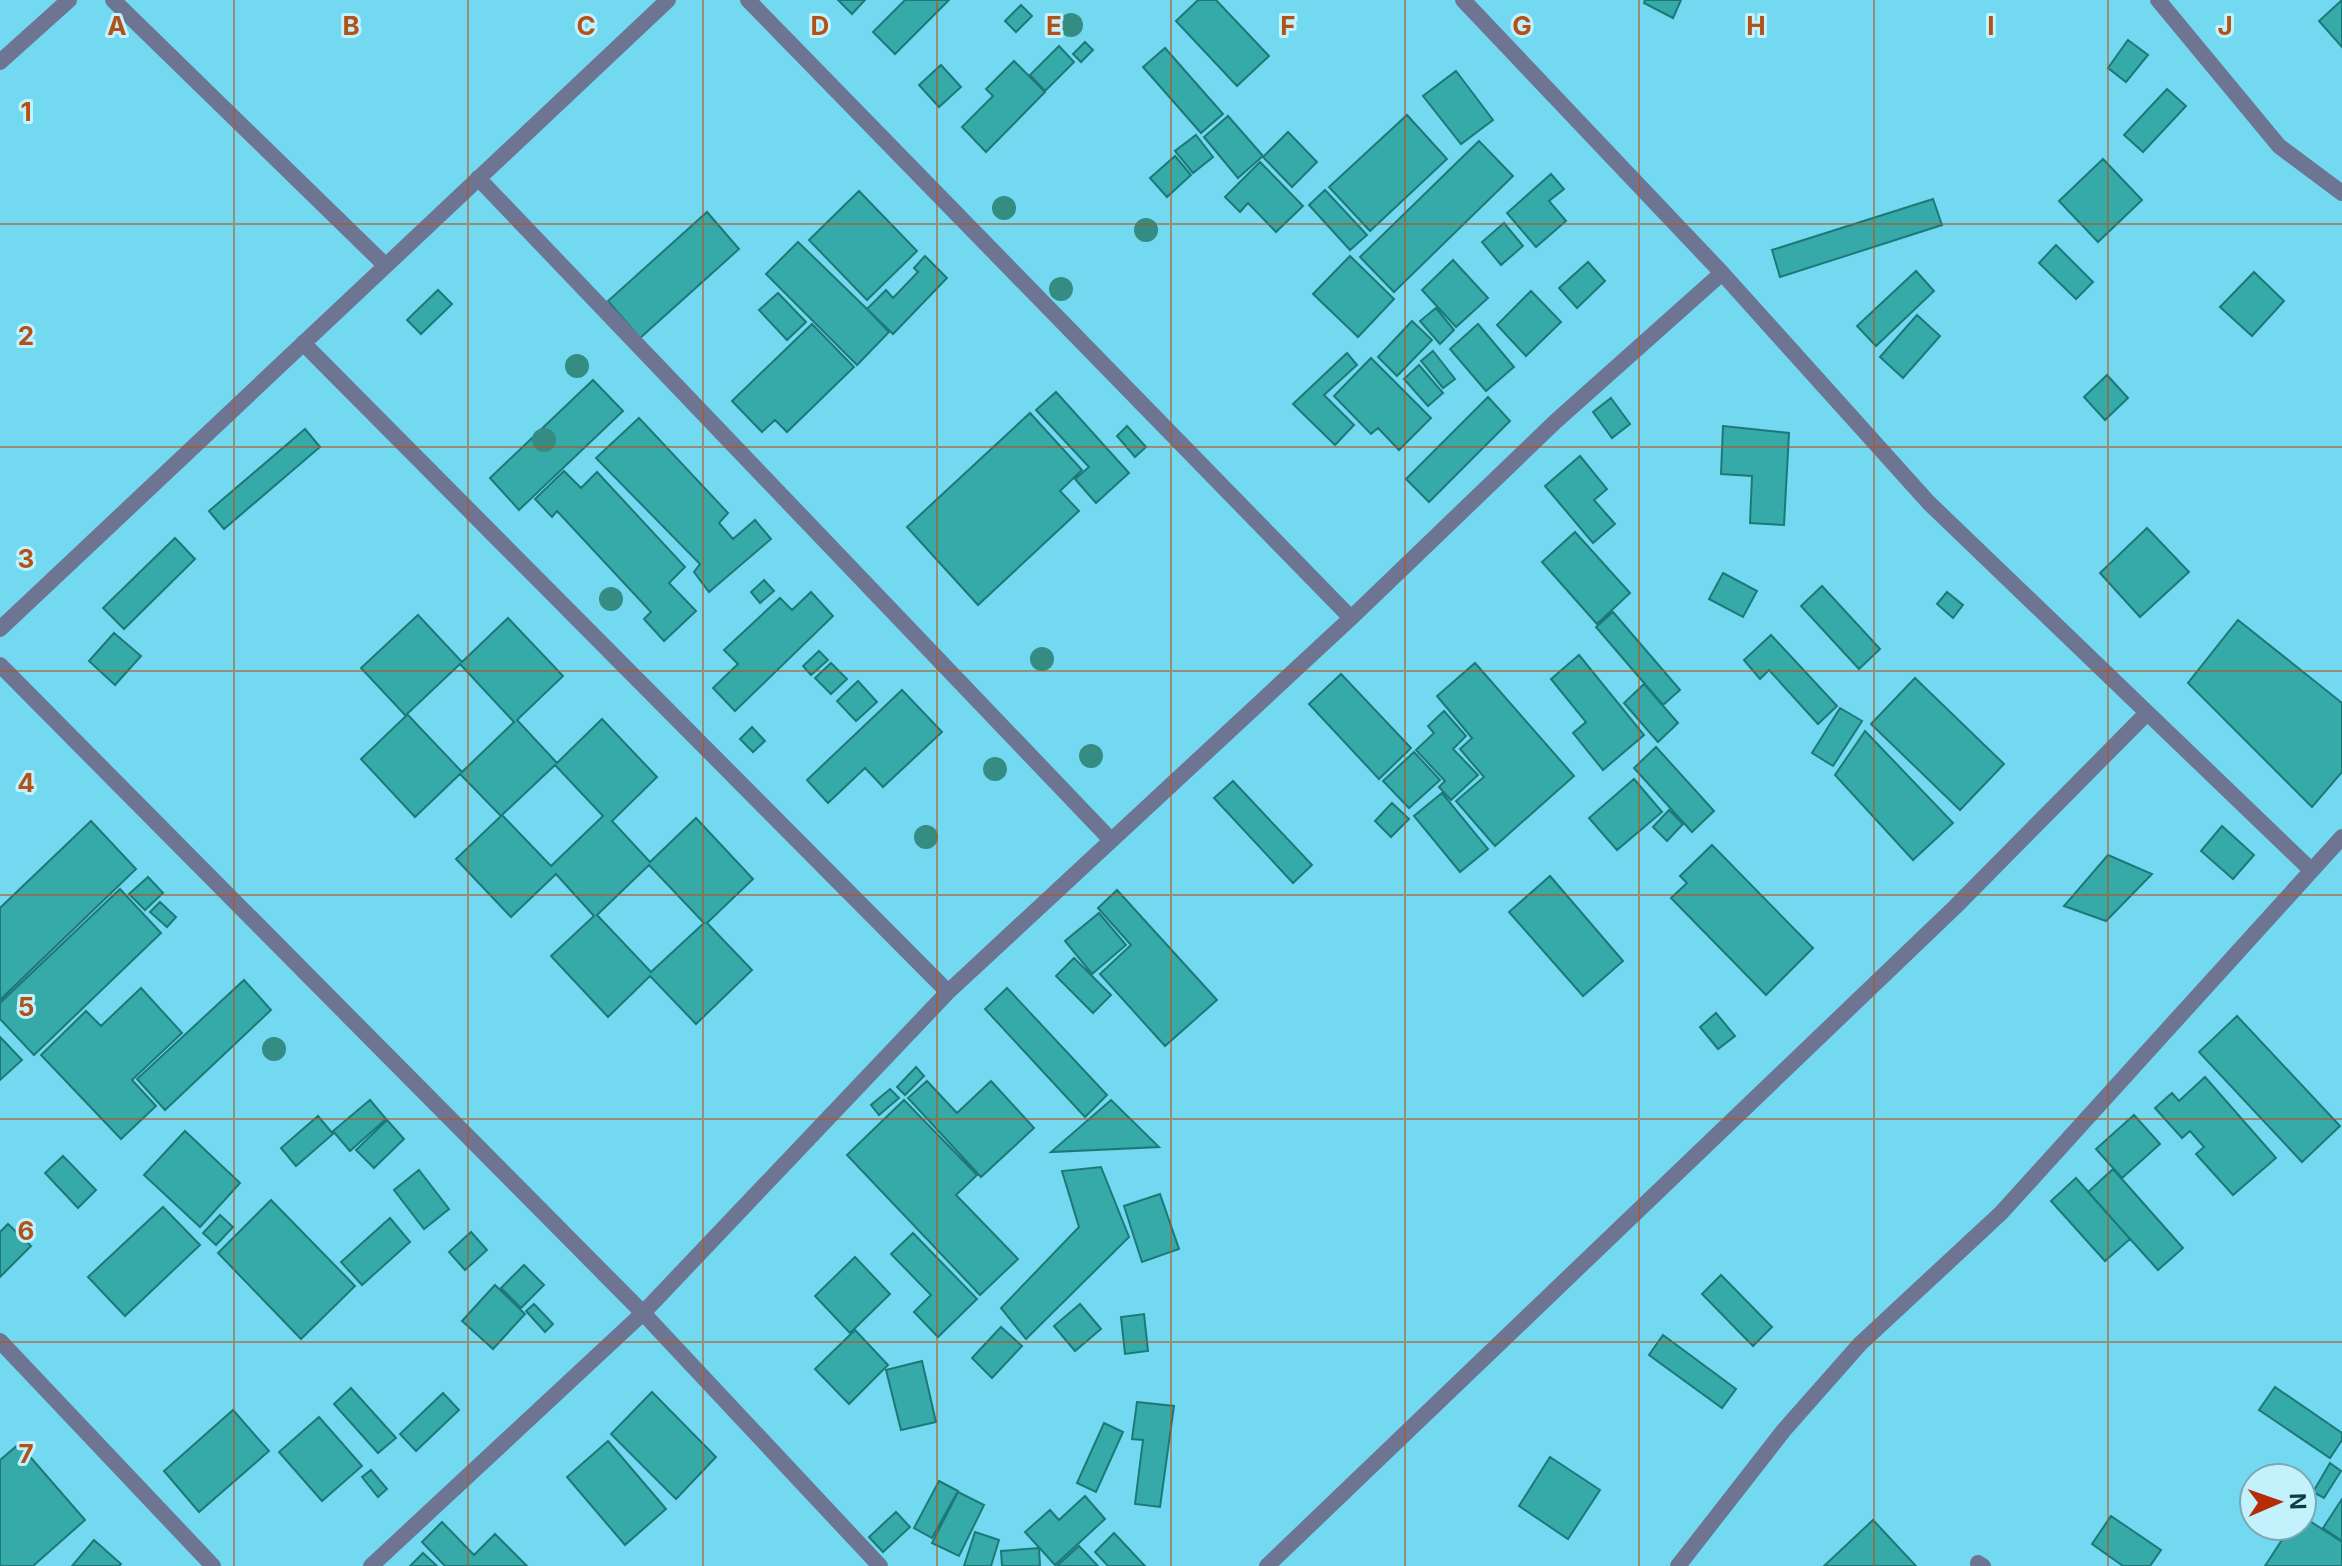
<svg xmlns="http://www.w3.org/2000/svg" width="2342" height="1566" font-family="Inter,sans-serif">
<rect width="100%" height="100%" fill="#72d9f0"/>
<path fill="#35aaa9" stroke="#1e7878" stroke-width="2" fill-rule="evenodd" d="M838,0H865L852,14Z
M905,0H949L895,54L873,32Z
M1198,0H1216L1269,56L1237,86L1176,21Z
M1645,0H1681L1673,18L1644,3Z
M2342,0V47L2319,21Z
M1021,5L1032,16L1016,32L1005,21Z
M2128,40L2148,55L2126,82L2108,68Z
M1085,42L1093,50L1081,62L1073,54Z
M1059,46L1074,62L1045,91L1030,75Z
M1165,48L1223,114L1201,133L1143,67Z
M1014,61L1045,92L986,152L962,127L993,96L986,89Z
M941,65L961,87L939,107L919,85Z
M1456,71L1493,120L1461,144L1423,96Z
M2167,89L2186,106L2143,152L2124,135Z
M1407,115L1447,159L1370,231L1329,187Z
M1228,116L1263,156L1238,178L1204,137Z
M1288,132L1317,162L1292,187L1263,157Z
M1196,135L1213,157L1193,173L1175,151Z
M1479,141L1513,176L1394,292L1360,257Z
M1175,156L1191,175L1167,197L1150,178Z
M2103,159L2142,200L2098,242L2059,201Z
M1260,162L1303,206L1276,232L1248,203L1240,212L1225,197Z
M1551,174L1564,189L1549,201L1566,221L1536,247L1507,213Z
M1325,190L1367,235L1350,250L1309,205Z
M859,191L917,251L867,300L809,240Z
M1933,199L1942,225L1780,277L1772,250Z
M707,212L739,249L640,338L608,301Z
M1504,223L1523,246L1501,265L1482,242Z
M798,242L867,309L889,332L857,365L766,274Z
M2056,245L2093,282L2076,299L2039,263Z
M925,256L947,278L893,334L867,309L886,290L893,298L918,272L914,268Z
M1350,256L1394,299L1358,337L1313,294Z
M1453,260L1488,298L1456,327L1422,290Z
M1588,262L1605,281L1577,308L1559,288Z
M1916,271L1934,291L1876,346L1857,326Z
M2254,272L2284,301L2252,336L2220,307Z
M438,290L452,304L421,334L407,320Z
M1531,291L1561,322L1526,356L1497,325Z
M778,293L806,322L787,340L759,310Z
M1436,308L1454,330L1440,344L1420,321Z
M1917,315L1940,336L1903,378L1880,357Z
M1412,321L1432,340L1397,376L1378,357Z
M812,324L854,367L787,432L775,420L762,432L732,401Z
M1478,324L1514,367L1486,391L1450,349Z
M1433,351L1455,379L1443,388L1421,361Z
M1347,353L1357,365L1324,395L1354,425L1335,445L1293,404Z
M1371,358L1431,418L1399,450L1378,428L1371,434L1334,396Z
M1419,365L1443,393L1428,406L1404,379Z
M2107,375L2128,398L2105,420L2084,397Z
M593,380L623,411L519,510L490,478Z
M1056,392L1129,473L1096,503L1075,479L1089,467L1036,410Z
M1488,397L1510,421L1429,502L1406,479Z
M1611,398L1630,424L1612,438L1593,412Z
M1030,413L1082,470L1060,491L1079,511L978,605L907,527Z
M639,418L728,513L719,523L733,539L755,520L771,539L709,592L694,572L700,564L596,458Z
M1127,426L1146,447L1135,457L1117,436Z
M1723,426L1789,433L1784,525L1750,523L1752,476L1721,474Z
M305,429L320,447L224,529L209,511Z
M1580,456L1607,489L1594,500L1615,524L1593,543L1545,486Z
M564,471L581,488L597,472L685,567L669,583L696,611L664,641L644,619L651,612L557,511L552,517L535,499Z
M2147,528L2189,572L2140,617L2100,573Z
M1575,532L1630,593L1597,624L1542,562Z
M175,538L195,559L124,629L103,608Z
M1723,573L1757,591L1743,617L1709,599Z
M764,580L774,591L760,603L751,592Z
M1822,586L1880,649L1859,669L1801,606Z
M811,592L833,616L735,711L713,688L738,664L724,650L780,598L792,610Z
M1947,592L1963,605L1953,618L1937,604Z
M1613,612L1680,690L1663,705L1596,627Z
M418,615L462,662L508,618L563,676L517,720L557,763L602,719L657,777L612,821L650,862L696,818L753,879L707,923L752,970L696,1024L650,976L608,1017L551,956L594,916L556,874L511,917L456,859L501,816L460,774L415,817L361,759L406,716L361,668ZM460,664L514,722L462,772L407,714ZM555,765L603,816L551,866L502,815ZM649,865L704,923L651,972L597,915Z
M2238,620L2342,703V772L2312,807L2188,683Z
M114,633L141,656L115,685L89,661Z
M1771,635L1837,706L1818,724L1769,670L1760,679L1744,660Z
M819,651L828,660L811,675L803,666Z
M1579,655L1644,735L1603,770L1573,733L1586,722L1551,679Z
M831,663L847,679L831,694L815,678Z
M1475,663L1574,776L1495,846L1456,801L1484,777L1460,749L1472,738L1437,696Z
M1341,674L1411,748L1379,779L1309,704Z
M1915,678L2004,764L1960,810L1871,724Z
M858,681L877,702L856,721L837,701Z
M1644,684L1678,723L1658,742L1624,703Z
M902,690L942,732L883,787L865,768L828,803L807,780Z
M1840,708L1862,721L1833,766L1812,753Z
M1444,711L1466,736L1453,749L1478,775L1451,800L1439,787L1445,781L1416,750L1434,733L1428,726Z
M752,727L765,741L753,752L740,739Z
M1865,731L1953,823L1913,860L1835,775Z
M1656,747L1714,811L1692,832L1634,768Z
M1414,752L1440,780L1409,808L1383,781Z
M1634,779L1662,812L1617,850L1589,818Z
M1233,781L1312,865L1293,883L1214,798Z
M1442,793L1488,849L1460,872L1414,816Z
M1392,803L1409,819L1391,837L1375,821Z
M1669,810L1683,824L1667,841L1653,827Z
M91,821L136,869L0,1000V908Z
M2222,826L2254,855L2233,879L2201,851Z
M1712,845L1813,948L1766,995L1671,898L1687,883L1680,876Z
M2108,855L2152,874L2106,921L2064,906Z
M1550,876L1623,961L1583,996L1509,912Z
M148,877L163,893L145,910L129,894Z
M120,889L161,933L34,1055L0,1019V1003Z
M1117,890L1217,1000L1165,1046L1100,974L1131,945L1098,908Z
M160,902L176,917L167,927L150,912Z
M1099,913L1126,945L1092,974L1065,941Z
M1074,958L1111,995L1093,1013L1056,976Z
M244,980L271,1010L165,1110L137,1079Z
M141,988L182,1033L132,1080L156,1106L121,1139L41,1055L86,1011L101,1026Z
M1007,988L1107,1095L1085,1117L985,1009Z
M1716,1013L1735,1036L1718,1049L1700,1027Z
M2237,1016L2340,1126L2302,1162L2199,1052Z
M0,1037L22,1060L0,1080Z
M916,1067L924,1076L905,1095L897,1087Z
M2205,1077L2276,1158L2233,1195L2196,1154L2204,1147L2190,1131L2182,1138L2155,1108L2172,1093L2179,1101Z
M927,1081L957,1113L991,1081L1034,1128L981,1177L908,1098Z
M890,1089L899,1098L879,1115L871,1105Z
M370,1100L386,1119L350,1151L333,1131Z
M904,1100L977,1175L956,1195L1018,1259L980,1295L847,1155Z
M1111,1100L1159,1147L1051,1152Z
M2134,1115L2160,1144L2122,1178L2096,1149Z
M318,1116L333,1134L296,1166L281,1148Z
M387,1120L404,1139L374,1168L356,1150Z
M185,1131L240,1183L200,1227L144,1175Z
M63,1156L96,1190L78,1208L45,1173Z
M1101,1167L1129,1237L1026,1339L1001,1308L1079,1227L1062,1171Z
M2113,1169L2183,1248L2158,1270L2088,1192Z
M419,1170L449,1209L424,1229L394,1190Z
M2076,1178L2130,1239L2105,1261L2051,1201Z
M1160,1194L1179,1249L1142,1262L1124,1206Z
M271,1200L355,1286L301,1339L218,1253Z
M163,1207L200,1245L125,1316L88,1277Z
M220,1215L233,1227L216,1245L203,1233Z
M390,1218L410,1242L362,1285L341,1262Z
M8,1224L31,1246L0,1277V1232Z
M471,1232L487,1250L465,1270L449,1252Z
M913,1233L977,1299L938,1337L914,1312L931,1295L891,1254Z
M855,1257L890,1294L850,1333L815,1296Z
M524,1265L544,1285L521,1308L501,1288Z
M1721,1275L1772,1327L1753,1346L1702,1294Z
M495,1285L525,1314L493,1349L462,1321Z
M534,1304L553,1324L545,1332L526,1311Z
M1080,1304L1101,1329L1075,1351L1054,1326Z
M1144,1314L1148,1351L1125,1354L1121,1317Z
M1001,1327L1022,1346L992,1378L972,1358Z
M855,1330L888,1365L849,1404L815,1369Z
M1663,1335L1736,1389L1722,1408L1649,1355Z
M922,1361L936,1422L901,1430L886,1370Z
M2275,1387L2342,1433V1440L2330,1458L2259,1410Z
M351,1388L396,1438L378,1453L334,1404Z
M652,1392L716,1457L676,1499L611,1434Z
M443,1393L459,1410L416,1451L400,1434Z
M1137,1402L1174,1406L1160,1507L1135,1504L1143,1440L1132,1439Z
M233,1410L269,1451L199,1512L164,1471Z
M319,1417L362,1466L322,1501L279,1452Z
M1104,1423L1123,1432L1096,1492L1077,1483Z
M608,1441L666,1509L625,1545L567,1477Z
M19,1444L85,1520L33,1566H0V1460Z
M1550,1457L1600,1490L1568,1539L1519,1506Z
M2330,1463L2341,1471L2324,1498L2313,1492Z
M371,1470L387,1489L378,1497L362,1477Z
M939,1481L958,1491L932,1538L914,1528Z
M958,1492L984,1505L959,1556L932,1543Z
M1085,1496L1105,1519L1055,1565L1025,1532L1050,1510L1059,1520Z
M2342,1499V1541L2323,1528Z
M896,1512L910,1527L883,1552L869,1537Z
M2111,1516L2161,1550L2150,1566H2123L2092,1544Z
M2302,1516L2342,1542V1566H2265L2291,1526H2302Z
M1873,1520L1916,1566H1824Z
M442,1522L474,1555L495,1534L527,1566H445L422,1542Z
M975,1532L999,1540L991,1566H964Z
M1114,1533L1145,1566H1108L1095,1552Z
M94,1540L121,1564L119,1566H72Z
M1079,1546L1098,1566H1057Z
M1039,1548L1040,1566H1002L1001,1551Z
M423,1553L437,1566H410Z"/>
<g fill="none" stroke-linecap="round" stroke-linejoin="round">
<path stroke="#6e7592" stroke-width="16" d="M113,0L385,265
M748,0L1351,618
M1463,0L1722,273L1929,503L2311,870
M2158,0L2279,146L2342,193
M0,62L69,0
M478,178L1111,840
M303,343L948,992
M0,629L668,0
M0,665L643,1313L880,1566
M0,1341L213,1566
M1978,1563L1983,1566
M371,1566L643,1313L948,992L1351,618L1556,421L1722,273
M1267,1566L1955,907L2147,713
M1678,1566L1784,1430L1860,1344L2001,1213L2342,837"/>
</g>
<g fill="#348c83">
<circle cx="1071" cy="25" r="12"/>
<circle cx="1004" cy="208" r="12"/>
<circle cx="1146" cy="230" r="12"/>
<circle cx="1061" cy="289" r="12"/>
<circle cx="577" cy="366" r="12"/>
<circle cx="544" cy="440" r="12"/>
<circle cx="611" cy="599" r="12"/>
<circle cx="1042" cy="659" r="12"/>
<circle cx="1091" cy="756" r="12"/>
<circle cx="995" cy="769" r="12"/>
<circle cx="926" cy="837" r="12"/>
<circle cx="274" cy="1049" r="12"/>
</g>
<path fill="none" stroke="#b1521a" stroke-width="2" stroke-opacity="0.55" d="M234,0V1566M468,0V1566M703,0V1566M937,0V1566M1171,0V1566M1405,0V1566M1639,0V1566M1874,0V1566M2108,0V1566M0,224H2342M0,447H2342M0,671H2342M0,895H2342M0,1119H2342M0,1342H2342"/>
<g font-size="26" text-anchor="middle" font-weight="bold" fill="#b1521a" stroke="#c3f2fd" stroke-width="6" stroke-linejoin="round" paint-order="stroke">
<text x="117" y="35">A</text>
<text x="351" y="35">B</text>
<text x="586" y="35">C</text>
<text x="820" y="35">D</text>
<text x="1054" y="35">E</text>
<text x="1288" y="35">F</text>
<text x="1522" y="35">G</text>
<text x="1756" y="35">H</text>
<text x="1991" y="35">I</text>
<text x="2225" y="35">J</text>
<text x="26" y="121">1</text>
<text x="26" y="345">2</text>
<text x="26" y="568">3</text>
<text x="26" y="792">4</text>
<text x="26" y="1016">5</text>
<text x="26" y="1240">6</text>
<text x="26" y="1463">7</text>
</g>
<g transform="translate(2278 1502) rotate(88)"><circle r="38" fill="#c3f2fd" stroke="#7aa9b3" stroke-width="2"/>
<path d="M0-6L14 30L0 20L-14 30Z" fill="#b72c04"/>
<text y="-12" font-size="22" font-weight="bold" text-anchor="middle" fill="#0d3b45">N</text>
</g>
</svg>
